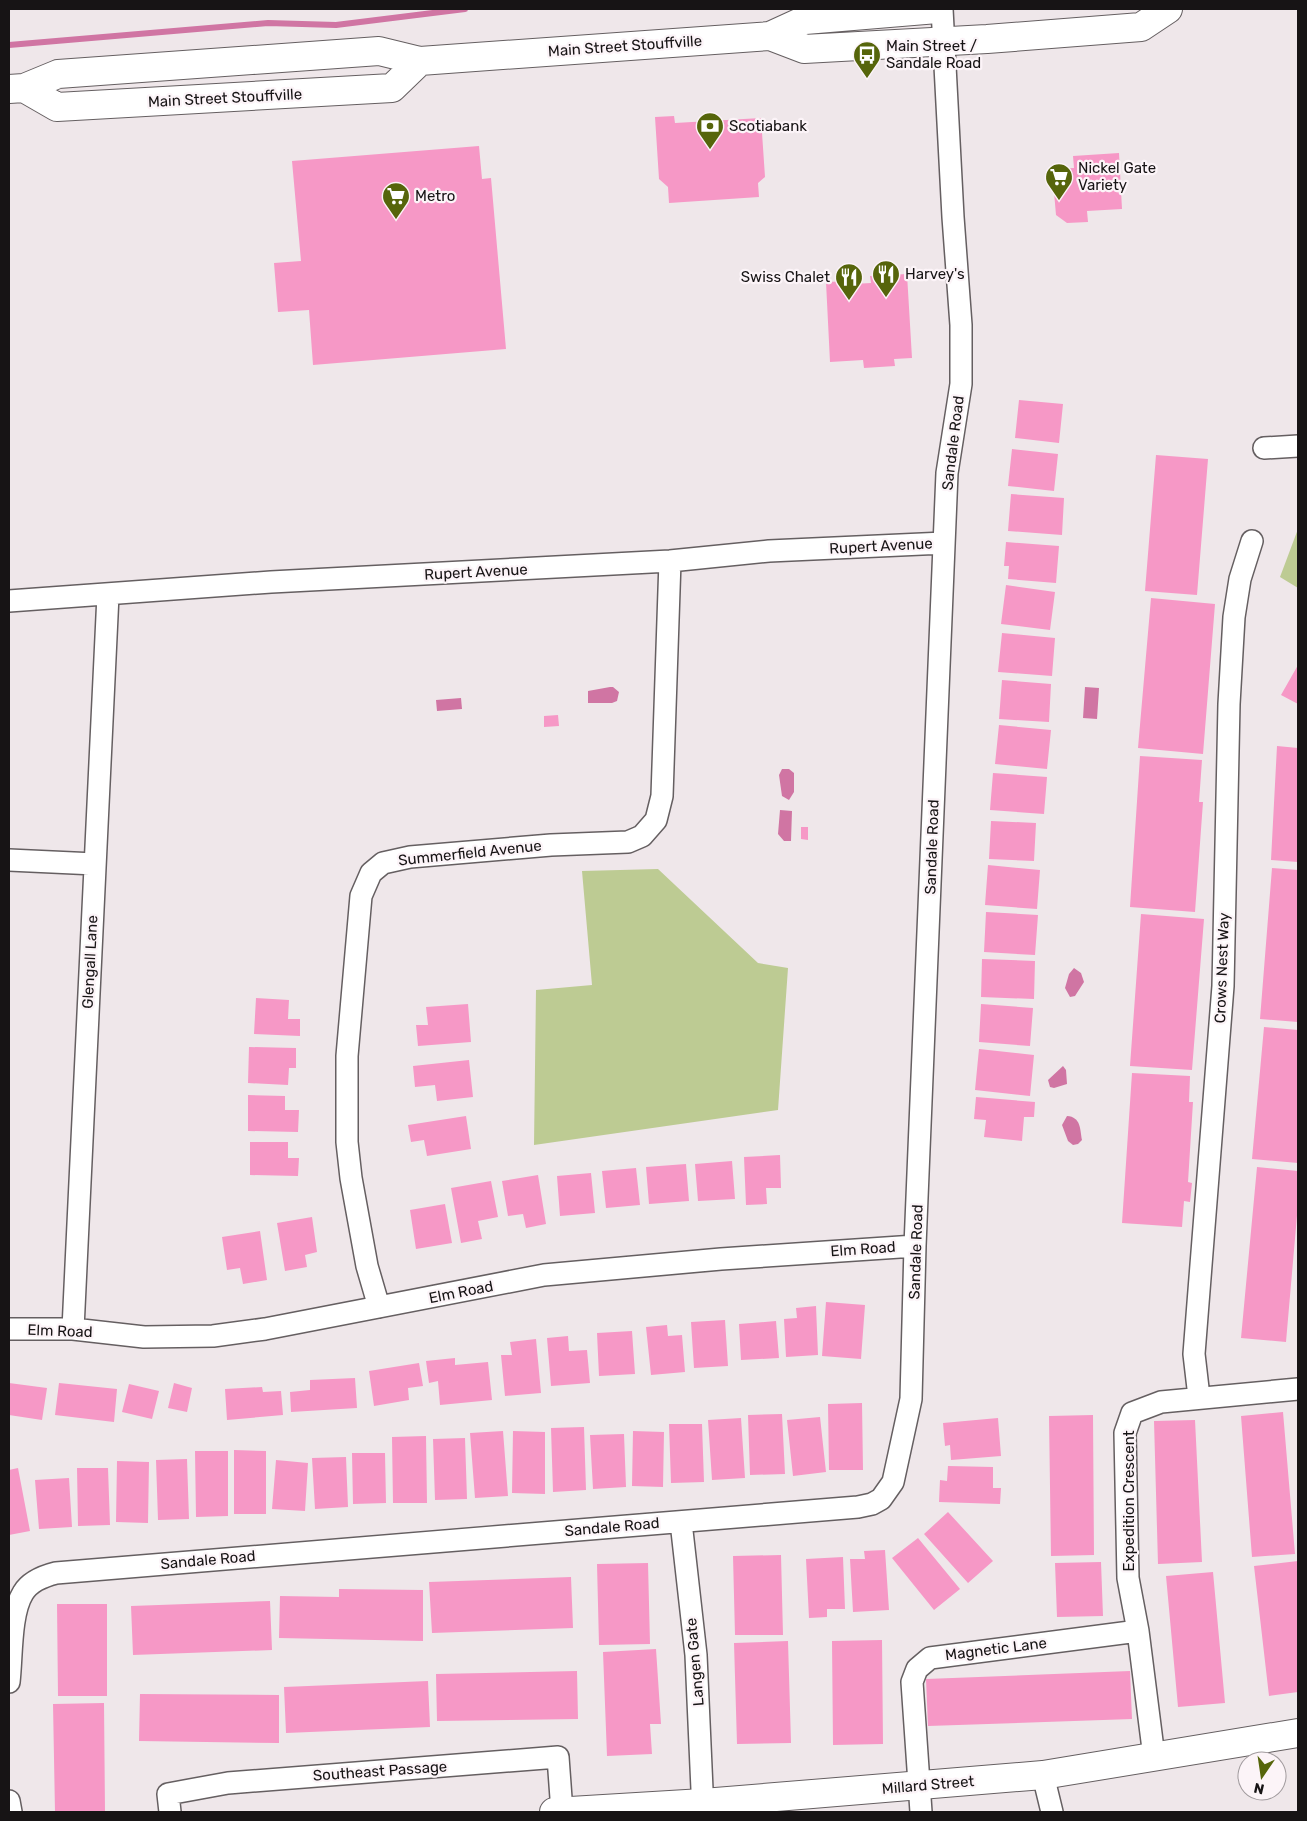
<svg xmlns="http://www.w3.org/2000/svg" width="1307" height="1821" font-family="Rubik,sans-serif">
<rect width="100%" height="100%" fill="#efe7ea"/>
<path fill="#bdcb93" d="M1298,529V588L1280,577Z
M658,869L758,963L788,968L778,1110L534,1145L536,990L592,985L582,871Z"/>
<path fill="#d075a3" d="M610,687H613L619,692L617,701L612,703H588V691Z
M1085,687L1099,688L1097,719L1083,718Z
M461,698L462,709L437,711L436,700Z
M782,769H789L794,773V792L789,800L782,796L779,775Z
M780,810L792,811L791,841H784L778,834Z
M1074,968L1081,973L1084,982L1075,996L1070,997L1065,988L1069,974Z
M1063,1066L1066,1070L1067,1084L1054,1088L1050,1087L1048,1080Z
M1067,1116C1081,1117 1080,1129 1082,1140L1078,1144L1073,1145L1068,1141L1062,1125Z"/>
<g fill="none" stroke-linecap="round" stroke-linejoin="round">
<path stroke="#d075a3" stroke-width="6" d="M9,45L268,23L336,25L465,9"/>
</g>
<path fill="#f698c6" d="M674,116L675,123L761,118L765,177L758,183L759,197L669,203L668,187L659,179L655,117Z
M479,146L482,179L491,178L506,349L313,365L309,310L278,312L274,263L301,261L292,161Z
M1119,153L1122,209L1087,211L1088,222L1067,223L1056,215L1052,169L1074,168L1073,156Z
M907,274L912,358L894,359L895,366L864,368L863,360L830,362L826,282L852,281V284L871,283L870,276Z
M1019,400L1063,404L1059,443L1015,438Z
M1012,449L1058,454L1054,491L1008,486Z
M1156,455L1208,459L1197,595L1145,591Z
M1011,494L1064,498L1062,535L1008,531Z
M1006,542L1059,546L1056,583L1008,579L1009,566H1004Z
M1006,585L1055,592L1050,630L1001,624Z
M1151,598L1215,604L1203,754L1138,748Z
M1002,633L1055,638L1052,676L998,672Z
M1298,665V704L1281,695Z
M1002,680L1051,684L1049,722L999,719Z
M558,715L559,726L544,727V716Z
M999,725L1051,730L1047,769L995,764Z
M1277,746L1298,748V862L1271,860Z
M1140,756L1202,760L1199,802H1203L1195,912L1130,907Z
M993,773L1047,777L1044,814L990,810Z
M991,821L1036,823L1034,861L989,859Z
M801,827H808V840L801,839Z
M988,865L1040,870L1037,909L985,905Z
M1272,868L1298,870V1022L1260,1019Z
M986,912L1038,915L1035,955L984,952Z
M1141,914L1204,919L1192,1070L1130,1066Z
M982,959L1035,961L1034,999L981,997Z
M256,998L289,1000L288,1019H300V1036L254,1034Z
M468,1004L471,1042L418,1046L416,1025H428L426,1007Z
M981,1004L1033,1008L1030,1046L979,1042Z
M1264,1027L1298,1030V1163L1252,1159Z
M249,1047L296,1048V1068H289L288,1085L248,1083Z
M979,1049L1034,1055L1030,1096L975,1090Z
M469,1060L473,1097L437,1101L435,1085L415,1087L413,1066Z
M1132,1073L1190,1076L1189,1102H1193L1188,1182L1192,1183L1190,1202L1184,1201L1182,1227L1122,1223Z
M248,1095L285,1096V1110H299L298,1132L248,1131Z
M976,1097L1035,1102L1034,1117H1024L1022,1141L984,1137L986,1120L974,1119Z
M466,1116L471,1149L427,1156L424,1140L411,1142L408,1125Z
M250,1142H288V1158H299L298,1176L250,1175Z
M780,1155L781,1188H766L767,1204L746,1205L744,1157Z
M732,1161L735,1199L698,1201L695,1164Z
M686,1164L689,1201L649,1204L646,1167Z
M1257,1167L1298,1171V1204L1286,1342L1241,1338Z
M636,1168L640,1205L606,1208L602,1171Z
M591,1173L595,1213L560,1216L557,1176Z
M538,1175L546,1224L526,1228L523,1214L508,1216L502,1181Z
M491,1181L498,1217L478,1221L482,1239L461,1243L451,1188Z
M445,1204L452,1243L416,1249L410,1210Z
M312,1217L317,1252L305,1255L307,1267L285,1271L277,1223Z
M260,1231L267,1280L243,1284L240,1268L227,1270L222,1237Z
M826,1302L865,1305L861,1359L822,1356Z
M816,1306L818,1355L786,1357L784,1319L797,1318L796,1308Z
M725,1320L728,1366L694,1368L691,1322Z
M776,1321L779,1358L741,1360L739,1324Z
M667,1325L668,1336L682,1335L685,1372L651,1375L646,1327Z
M632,1331L635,1374L599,1376L597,1333Z
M568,1336L569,1351L587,1350L590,1383L551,1386L547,1338Z
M536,1339L541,1393L505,1396L501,1355H512L510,1342Z
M455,1358V1365L488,1362L492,1400L440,1405L438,1381L429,1383L426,1361Z
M419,1363L423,1386L408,1388L409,1400L374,1406L369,1371Z
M355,1378L357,1408L291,1412L290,1392L310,1390V1380Z
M9,1383L47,1388L42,1420L9,1415Z
M59,1383L117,1389L114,1422L55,1415Z
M174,1383L192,1388L187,1412L168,1408Z
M129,1384L159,1391L152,1419L122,1412Z
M262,1387L263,1392L281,1391L283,1415L227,1420L225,1389Z
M862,1403L863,1470H829L828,1404Z
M1283,1412L1295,1554L1252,1557L1241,1416Z
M782,1414L785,1474L750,1475L748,1415Z
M1093,1415L1094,1555L1051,1556L1049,1416Z
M820,1417L826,1472L793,1476L787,1420Z
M741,1418L745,1478L712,1480L708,1420Z
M998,1418L1001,1456L951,1460L950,1445L945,1446L943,1423Z
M1195,1420L1202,1562L1158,1564L1154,1421Z
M669,1424H702L704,1482L671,1483Z
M584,1427L586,1490L553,1492L551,1428Z
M503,1431L508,1496L475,1498L470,1433Z
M513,1431L545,1432V1494L512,1493Z
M633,1431L664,1432L663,1487L632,1486Z
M624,1434L626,1487L593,1489L590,1435Z
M426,1436L427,1503H393L392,1437Z
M465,1438L467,1499L435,1500L433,1439Z
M234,1450L266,1451V1514H234Z
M195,1451H228V1516L196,1517Z
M352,1453H385L386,1503L353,1504Z
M346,1457L348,1507L315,1509L312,1458Z
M187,1459L189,1519L158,1520L156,1460Z
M276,1460L308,1463L305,1511L272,1509Z
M117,1461L149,1462L148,1523L116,1522Z
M948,1466L993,1467V1488H1001L1000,1504L939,1502L940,1480L947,1481Z
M18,1468L30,1531L9,1535V1470Z
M77,1468H108L110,1525L78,1526Z
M69,1478L72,1527L39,1529L35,1480Z
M948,1512L993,1561L968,1583L924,1534Z
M918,1538L960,1589L934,1610L892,1558Z
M885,1550L889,1610L853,1612L850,1559H865L864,1551Z
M781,1555L783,1635H735L733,1556Z
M843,1557L845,1609H827V1617L809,1618L806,1559Z
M1298,1561V1692L1269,1696L1254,1566Z
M1101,1562L1103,1616L1057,1617L1055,1563Z
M648,1563L650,1644L599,1645L597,1564Z
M1213,1572L1225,1703L1178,1707L1166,1576Z
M571,1577L573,1628L432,1633L429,1582Z
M339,1589L423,1590V1641L279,1638L280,1596L339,1597Z
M270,1601L272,1650L133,1655L131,1606Z
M57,1604H107V1696H58Z
M882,1640L883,1744L833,1745L832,1641Z
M788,1641L791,1743L737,1744L734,1643Z
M656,1649L661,1724H650L652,1754L607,1756L603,1652Z
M577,1671L578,1719L437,1721L436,1674Z
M1130,1671L1132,1719L928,1726L926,1679Z
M428,1681L430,1727L286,1733L284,1687Z
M140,1694L279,1695V1743L139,1741Z
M104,1703L105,1812H55L53,1704Z"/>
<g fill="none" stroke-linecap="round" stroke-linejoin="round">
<g stroke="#655f61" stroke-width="24">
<path id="street" d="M1264,448L1298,446
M9,601L271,582L670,561L769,551L944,543
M9,860L95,864
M379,1307L367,1266L351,1178L347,1142V1056L361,896L371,873L383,863L410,857L551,845L628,842L642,836L656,820L662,796L670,561
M9,1329H73L144,1337L213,1336L265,1329L544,1275L721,1259L915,1246
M73,1329L108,595
M1199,1397L1194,1354L1223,986L1229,704L1234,617L1240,579L1252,541
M681,1522L696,1655L703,1812
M9,1682C12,1657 10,1614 23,1593C30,1581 44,1576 56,1573L858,1507L872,1504L881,1499L893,1482L911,1399L915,1246L947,473L961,384V325L953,217L942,9
M1154,1757L1138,1631L1128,1578L1125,1433L1132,1413L1161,1402L1298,1389
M1043,1775L1052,1812
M9,1801L11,1812
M170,1812L168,1794L228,1783L558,1757L562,1812
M921,1812L912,1682L917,1669L930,1658L1138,1631"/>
</g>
<g stroke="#655f61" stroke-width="30">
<path id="secondary" d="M770,36L804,49L987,39L1141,27L1168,9
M24,88L57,107L392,88L420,61
M9,89L24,88L58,74L379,51L420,61L770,36L805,20L937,9
M554,1812L703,1803L1043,1775L1298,1733"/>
</g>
<use href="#street" stroke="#fff" stroke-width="21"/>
<use href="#secondary" stroke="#fff" stroke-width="28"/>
</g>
<defs>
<g id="bus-pin" transform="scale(1.4375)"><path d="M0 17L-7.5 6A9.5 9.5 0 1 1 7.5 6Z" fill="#56650b" stroke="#fcf4f8"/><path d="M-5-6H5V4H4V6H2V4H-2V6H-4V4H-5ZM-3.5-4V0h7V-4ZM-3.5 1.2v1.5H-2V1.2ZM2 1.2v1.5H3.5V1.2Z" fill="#fff"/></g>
<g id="bank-pin" transform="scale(1.4375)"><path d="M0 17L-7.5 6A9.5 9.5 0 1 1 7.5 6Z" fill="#56650b" stroke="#fcf4f8"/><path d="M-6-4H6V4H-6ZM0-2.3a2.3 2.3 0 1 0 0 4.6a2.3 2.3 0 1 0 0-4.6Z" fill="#fff"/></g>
<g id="supermarket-pin" transform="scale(1.4375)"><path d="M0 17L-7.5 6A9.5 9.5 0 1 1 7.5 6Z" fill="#56650b" stroke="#fcf4f8"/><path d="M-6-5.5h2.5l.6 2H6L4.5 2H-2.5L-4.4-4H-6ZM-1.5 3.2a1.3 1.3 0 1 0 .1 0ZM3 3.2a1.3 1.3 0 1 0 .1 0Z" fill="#fff"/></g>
<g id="restaurant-pin" transform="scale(1.4375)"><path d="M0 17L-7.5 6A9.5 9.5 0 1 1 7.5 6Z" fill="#56650b" stroke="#fcf4f8"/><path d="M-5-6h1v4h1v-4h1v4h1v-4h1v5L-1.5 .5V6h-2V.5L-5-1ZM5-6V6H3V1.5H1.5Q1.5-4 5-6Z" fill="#fff"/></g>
</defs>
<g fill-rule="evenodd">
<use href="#bus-pin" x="867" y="55"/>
<use href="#bank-pin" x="710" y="126"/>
<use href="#supermarket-pin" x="1059" y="177"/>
<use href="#supermarket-pin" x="396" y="196"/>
<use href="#restaurant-pin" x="886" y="274"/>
<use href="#restaurant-pin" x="849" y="277"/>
</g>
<g text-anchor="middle" stroke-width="4.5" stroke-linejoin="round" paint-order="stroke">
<g font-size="15" fill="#171415" stroke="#fcf4f8">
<text transform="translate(625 46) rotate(-4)" y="5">Main Street Stouffville</text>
<text transform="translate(225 98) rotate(-3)" y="5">Main Street Stouffville</text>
<text transform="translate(953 443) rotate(-83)" y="5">Sandale Road</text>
<text transform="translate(881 546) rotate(-3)" y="5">Rupert Avenue</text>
<text transform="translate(476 572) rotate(-3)" y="5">Rupert Avenue</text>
<text transform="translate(932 847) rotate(-88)" y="5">Sandale Road</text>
<text transform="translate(470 853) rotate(-6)" y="5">Summerfield Avenue</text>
<text transform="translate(90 962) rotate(-87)" y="5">Glengall Lane</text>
<text transform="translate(1222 968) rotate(-88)" y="5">Crows Nest Way</text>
<text transform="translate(863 1249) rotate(-4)" y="5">Elm Road</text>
<text transform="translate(916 1252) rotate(-88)" y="5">Sandale Road</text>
<text transform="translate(461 1292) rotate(-11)" y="5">Elm Road</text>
<text transform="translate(60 1331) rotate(2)" y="5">Elm Road</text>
<text transform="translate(1129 1501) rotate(-90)" y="5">Expedition Crescent</text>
<text transform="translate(612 1527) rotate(-5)" y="5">Sandale Road</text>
<text transform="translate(208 1560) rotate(-5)" y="5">Sandale Road</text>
<text transform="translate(996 1649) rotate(-7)" y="5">Magnetic Lane</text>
<text transform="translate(695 1662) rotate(-95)" y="5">Langen Gate</text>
<text transform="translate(380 1771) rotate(-4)" y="5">Southeast Passage</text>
<text transform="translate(928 1785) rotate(-5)" y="5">Millard Street</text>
</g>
<g font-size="15" fill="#171415" stroke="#fcf4f8" text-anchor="start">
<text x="886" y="51">Main Street /<tspan x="886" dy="17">Sandale Road</tspan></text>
<text x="729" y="131">Scotiabank</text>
<text x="1078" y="173">Nickel Gate<tspan x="1078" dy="17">Variety</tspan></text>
<text x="415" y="201">Metro</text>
<text x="905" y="279">Harvey's</text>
<text x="830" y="282" text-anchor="end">Swiss Chalet</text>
</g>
</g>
<rect width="1307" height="1821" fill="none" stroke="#171415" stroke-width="20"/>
<g transform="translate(1262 1776) rotate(193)"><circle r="24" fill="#fcf4f8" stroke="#a09a9d"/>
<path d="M0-4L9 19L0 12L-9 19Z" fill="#56650b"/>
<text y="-8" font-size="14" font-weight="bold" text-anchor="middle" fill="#171415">N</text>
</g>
</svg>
